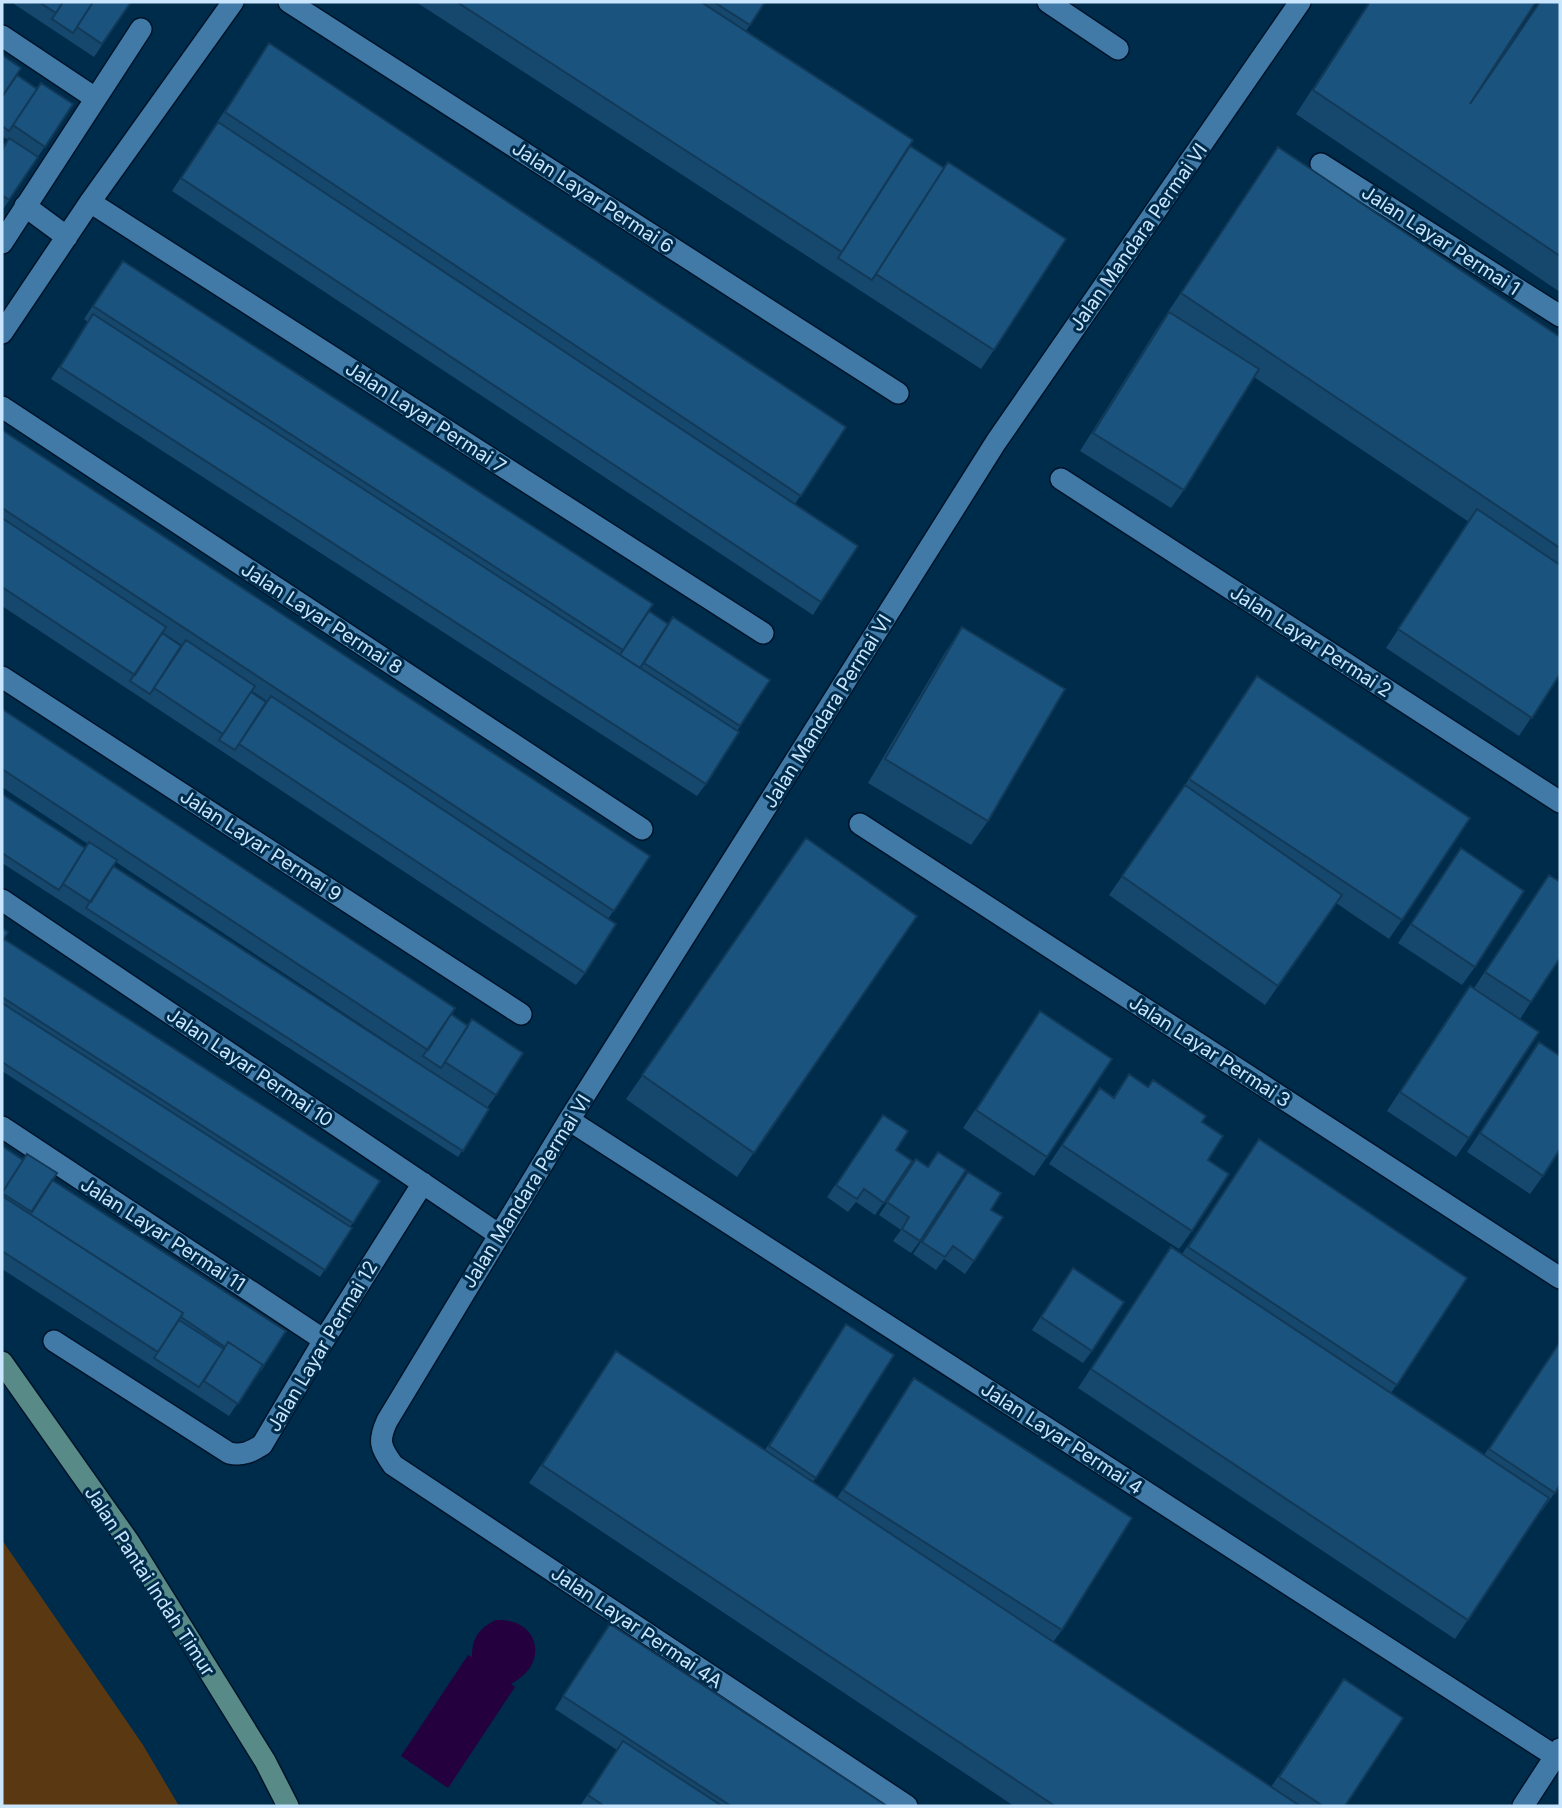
<svg xmlns="http://www.w3.org/2000/svg" width="1562" height="1808" font-family="Inter,sans-serif">
<rect width="100%" height="100%" fill="#002c4b"/>
<path fill="#5a3812" d="M2,1540L143,1745L179,1806H2Z"/>
<path fill="#25003f" d="M496,1620C540,1618 550,1664 511,1684L515,1687L448,1788L401,1756L468,1655L472,1657C472,1638 479,1628 496,1620Z"/>
<g fill="none" stroke-linecap="round" stroke-linejoin="round">
<g stroke="#001429" stroke-width="24">
<path id="street" d="M289,2L898,393
M1048,2L1118,49
M2,36L95,98
M1321,164L1560,316
M90,202L763,633
M25,206L67,237
M2,243L141,29
M2,333L90,202L233,2
M2,407L642,829
M1061,479L1560,802
M2,677L521,1014
M860,824L1560,1278
M2,900L498,1234
M569,1120L1555,1756
M2,1127L324,1340
M54,1341L229,1453C242,1456 251,1452 262,1445L324,1340L423,1183
M907,1806L393,1465C380,1447 378,1441 387,1421L569,1120L996,442L1300,2
M1523,1806L1560,1749"/>
</g>
<g stroke="#001429" stroke-width="24">
<path id="secondary" d="M2,1362L129,1542L265,1761L288,1806"/>
</g>
<use href="#street" stroke="#427aa7" stroke-width="21"/>
<use href="#secondary" stroke="#588a87" stroke-width="21"/>
</g>
<path fill="#16476c" fill-rule="evenodd" d="M11,2H131L94,57Z
M416,2H765L746,31L910,146L994,350L981,369Z
M1369,2H1536L1476,95L1560,2V292L1296,114Z
M2,55L17,75L37,89L73,104L2,211V142L5,145L8,140L2,136Z
M261,55L846,427L795,504L821,602L813,615L172,191Z
M1278,147L1560,337V674L1519,736L1386,648L1469,522L1254,377L1184,490L1171,508L1080,451L1156,330Z
M114,273L668,624L770,680L737,731L706,784L697,796L51,379L88,322L84,319Z
M2,430L650,856L608,919L585,973L576,985L2,606ZM162,632L182,645L181,646L162,633ZM252,691L267,701L266,702L251,692Z
M962,627L988,821L971,845L868,783L946,651Z
M1257,676L1402,920L1389,939L1336,903L1265,1005L1109,895L1177,797Z
M2,709L451,1014L496,1095L487,1108L116,862L113,866L489,1109L458,1157L2,863V794L85,848L88,844L2,787Z
M806,838L917,916L737,1177L626,1099Z
M1461,848L1475,967L1462,985L1398,943Z
M1549,875L1531,1002L1520,1019L1469,1138L1456,1157L1387,1111L1457,1004L1470,986L1474,988Z
M2,928L4,939L380,1181L350,1227L352,1228L320,1277L2,1071Z
M1040,1011L1047,1157L1034,1176L963,1128Z
M1539,1042L1543,1176L1530,1194L1467,1152Z
M1129,1074L1202,1122L1208,1160L1192,1231L1179,1249L1049,1164L1100,1088L1113,1097Z
M883,1115L896,1150L912,1161L875,1215L856,1202L848,1212L827,1197Z
M1259,1139L1467,1278L1391,1393L1484,1455L1560,1342V1485L1542,1511L1541,1510L1455,1639L1078,1388L1171,1247L1182,1254Z
M2,1146L52,1180L261,1370L257,1376H256L229,1416L2,1269Z
M938,1152L920,1241L911,1253L893,1241L901,1230L879,1215L916,1159L927,1167Z
M959,1184L991,1210L974,1261L965,1274L944,1259L936,1270L913,1254Z
M1073,1268L1092,1351L1083,1363L1032,1330Z
M846,1324L894,1355L813,1482L837,1498L914,1378L1062,1630L1053,1642L1271,1787L1331,1697L1345,1806H1014L529,1483L616,1351L765,1450Z
M601,1637L887,1806H580L617,1750L555,1709Z"/>
<path fill="#1a537e" stroke="#123a58" stroke-width="2" d="M39,2H63L56,13Z
M63,2H93L73,33L52,19Z
M93,2H131L102,44L77,27Z
M457,2H701L913,140L842,252Z
M714,2H765L750,25Z
M1370,2H1536L1470,104L1540,2H1560V256L1313,90Z
M269,43L846,427L801,496L225,112Z
M2,55L21,68L2,97Z
M17,75L37,89L9,131L2,126V97Z
M41,83L73,104L45,147L13,125Z
M218,122L858,546L821,602L181,178Z
M9,138L38,157L9,200L2,195V150Z
M910,146L944,168L872,280L838,258Z
M1278,147L1560,337V548L1181,293Z
M948,162L1066,239L994,350L876,274Z
M123,261L653,604L623,650L93,306Z
M1169,312L1259,369L1184,490L1093,433Z
M93,314L739,732L706,784L60,367Z
M2,430L650,856L614,911L2,508Z
M1477,509L1560,565V674L1532,718L1398,629Z
M2,518L166,627L135,675L2,587Z
M649,611L668,624L640,668L620,655Z
M673,617L770,680L740,726L644,663Z
M962,627L1065,689L988,821L885,759Z
M162,633L181,646L150,694L130,681Z
M186,640L255,686L223,734L154,688Z
M1257,676L1470,818L1402,920L1189,779Z
M251,692L266,702L235,750L219,740Z
M271,696L616,924L585,973L239,744Z
M2,709L455,1008L428,1050L2,769Z
M1185,785L1342,895L1278,986L1122,876Z
M2,794L85,848L59,890L2,853Z
M806,838L917,916L754,1153L642,1075Z
M89,842L117,860L91,902L63,884Z
M1461,848L1524,891L1475,967L1411,924Z
M113,866L489,1109L463,1151L86,908Z
M1549,875L1560,882V958L1531,1002L1485,972Z
M2,928L8,932L2,942Z
M4,939L380,1181L353,1223L2,997V942Z
M1470,986L1539,1032L1469,1138L1400,1092Z
M2,1003L352,1228L325,1270L2,1062Z
M1040,1011L1112,1059L1047,1157L976,1110Z
M451,1014L468,1026L441,1068L423,1056Z
M472,1019L523,1053L496,1095L445,1062Z
M1539,1042L1560,1056V1149L1543,1176L1480,1133Z
M1129,1074L1148,1087L1153,1080L1206,1116L1202,1122L1223,1136L1208,1160L1229,1174L1192,1231L1062,1145L1100,1088L1114,1098Z
M883,1115L908,1131L896,1150L912,1161L884,1203L864,1189L857,1199L836,1185Z
M1259,1139L1467,1278L1397,1385L1188,1247Z
M2,1146L23,1160L2,1193Z
M938,1152L966,1170L920,1241L902,1229L909,1217L887,1202L916,1159L928,1167Z
M27,1154L57,1173L32,1212L2,1193Z
M968,1172L1001,1193L991,1210L1003,1217L974,1261L953,1246L945,1257L922,1242Z
M52,1180L286,1331L261,1370L260,1369L263,1365L228,1342L225,1347L181,1317L183,1313L30,1214Z
M2,1196L183,1313L158,1352L2,1251Z
M1171,1247L1549,1498L1468,1620L1091,1369Z
M1073,1268L1124,1302L1092,1351L1041,1317Z
M179,1320L224,1349L199,1387L154,1358Z
M846,1324L894,1355L816,1478L769,1446Z
M228,1342L263,1365L238,1404L204,1381Z
M1560,1342V1485L1555,1493L1489,1449Z
M616,1351L1300,1806H1055L542,1465Z
M914,1378L1132,1518L1062,1630L843,1490Z
M610,1624L887,1806H731L563,1696Z
M1344,1679L1403,1718L1345,1806H1323L1279,1777Z
M623,1741L722,1806H604L588,1795Z"/>
<g text-anchor="middle" stroke-width="6" stroke-linejoin="round" paint-order="stroke">
<g font-size="19" fill="#cae6ff" stroke="#002c4b">
<text transform="translate(593 197) rotate(33)" y="7">Jalan Layar Permai 6</text>
<text transform="translate(1138 237) rotate(-55)" y="7">Jalan Mandara Permai VI</text>
<text transform="translate(1441 240) rotate(33)" y="7">Jalan Layar Permai 1</text>
<text transform="translate(426 417) rotate(33)" y="7">Jalan Layar Permai 7</text>
<text transform="translate(322 618) rotate(33)" y="7">Jalan Layar Permai 8</text>
<text transform="translate(1311 641) rotate(33)" y="7">Jalan Layar Permai 2</text>
<text transform="translate(827 711) rotate(-58)" y="7">Jalan Mandara Permai VI</text>
<text transform="translate(261 845) rotate(33)" y="7">Jalan Layar Permai 9</text>
<text transform="translate(1210 1051) rotate(33)" y="7">Jalan Layar Permai 3</text>
<text transform="translate(250 1067) rotate(34)" y="7">Jalan Layar Permai 10</text>
<text transform="translate(526 1191) rotate(-58)" y="7">Jalan Mandara Permai VI</text>
<text transform="translate(163 1234) rotate(33)" y="7">Jalan Layar Permai 11</text>
<text transform="translate(322 1346) rotate(-59)" y="7">Jalan Layar Permai 12</text>
<text transform="translate(1062 1438) rotate(33)" y="7">Jalan Layar Permai 4</text>
<text transform="translate(150 1581) rotate(57)" y="7">Jalan Pantai Indah Timur</text>
<text transform="translate(637 1627) rotate(34)" y="7">Jalan Layar Permai 4A</text>
</g>
</g>
<rect width="1562" height="1808" fill="none" stroke="#cae6ff" stroke-width="7"/>
</svg>
